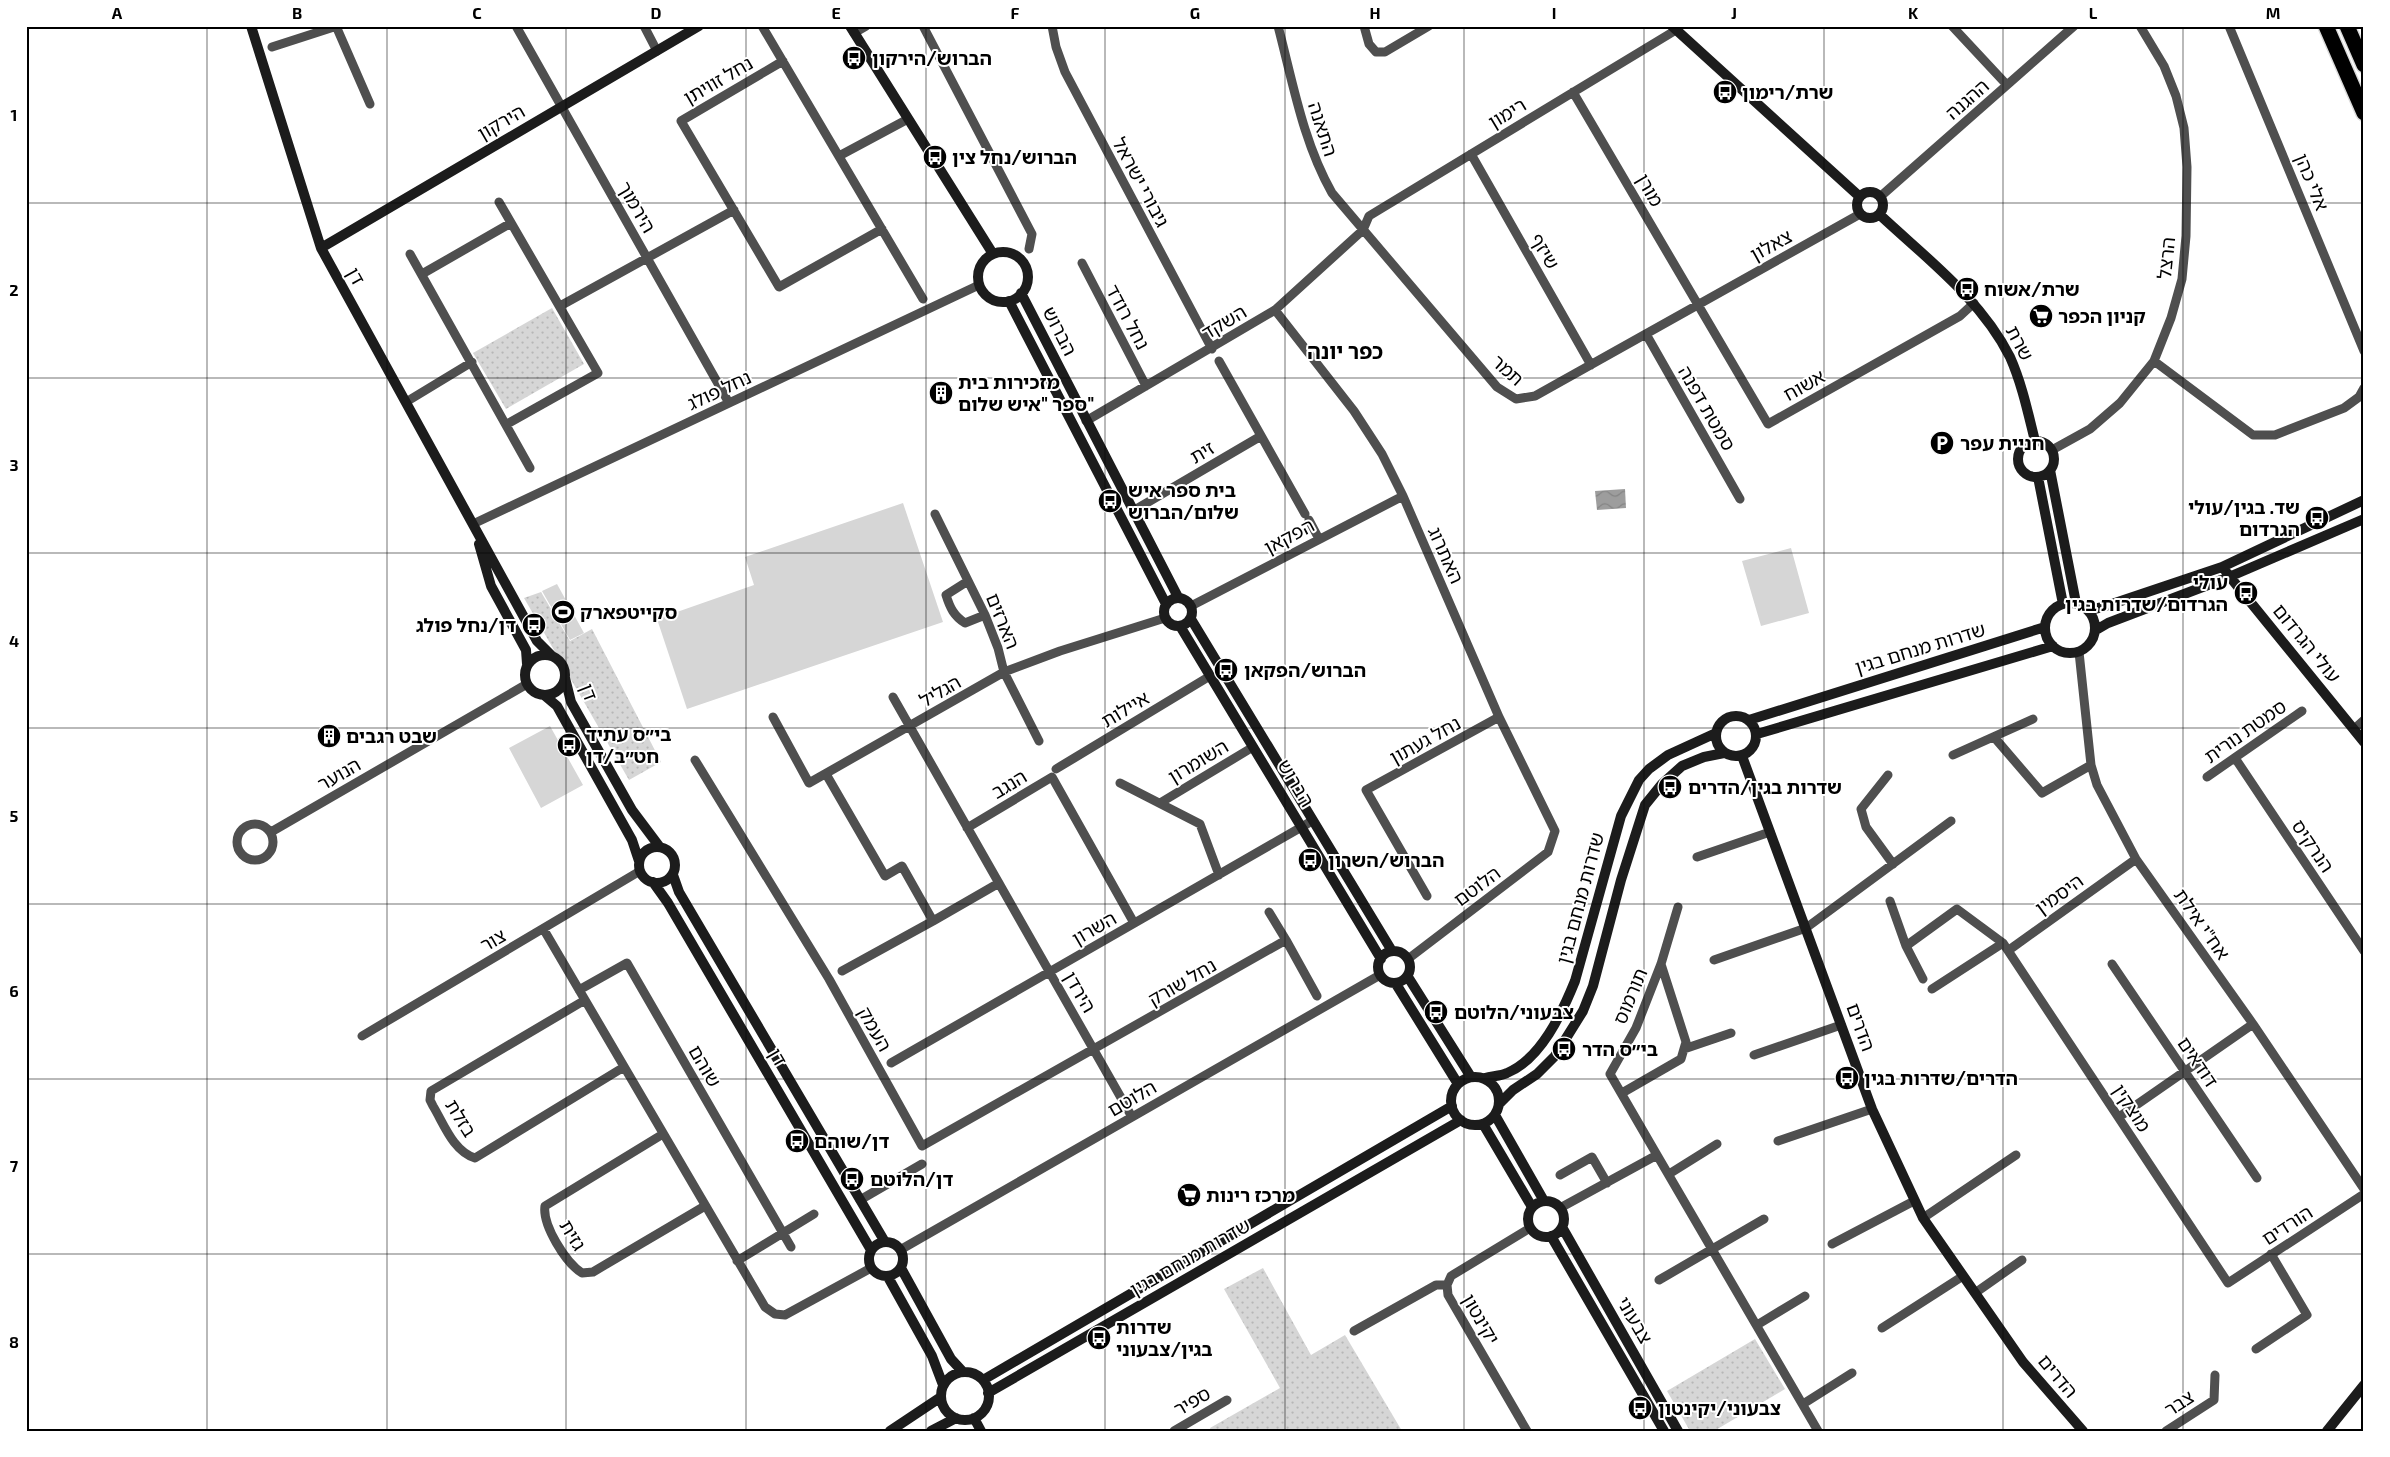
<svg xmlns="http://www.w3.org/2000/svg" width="2390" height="1457" font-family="'Exo 2','Noto Sans Hebrew',sans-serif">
<defs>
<pattern id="park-dots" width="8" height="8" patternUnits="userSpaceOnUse" patternTransform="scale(1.25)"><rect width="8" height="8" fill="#d6d6d6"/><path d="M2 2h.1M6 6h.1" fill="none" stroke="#b6b6b6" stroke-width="1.8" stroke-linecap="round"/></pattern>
<pattern id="water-waves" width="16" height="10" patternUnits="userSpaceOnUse" patternTransform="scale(1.25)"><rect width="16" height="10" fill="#9d9d9d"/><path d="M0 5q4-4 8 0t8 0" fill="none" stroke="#858585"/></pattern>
</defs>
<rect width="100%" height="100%" fill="#fff"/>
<path fill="url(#park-dots)" d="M552,308L584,364L506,409L473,353Z
M541,592L570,641L592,629L661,762L629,780L524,598Z
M1263,1268L1311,1355L1345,1335L1402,1431H1211L1210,1428L1280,1388L1224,1289Z
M1755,1339L1785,1389L1714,1431H1690L1667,1391Z"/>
<path fill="#d6d6d6" d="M903,503L943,622L687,709L657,619L754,585L745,557Z
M1791,548L1809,613L1761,626L1742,561Z
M557,584L584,633L570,640L542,591Z
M550,726L583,785L541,808L509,748Z"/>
<path fill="url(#water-waves)" d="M1625,489L1626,508L1597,510L1595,491Z"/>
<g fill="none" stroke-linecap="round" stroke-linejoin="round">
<g stroke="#dbdbdb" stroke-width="18">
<path id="highway" d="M2326,26L2364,113
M2347,26L2364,65"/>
</g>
<path stroke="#4f4f4f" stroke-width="9" d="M336,26L370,104
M516,26L729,403
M644,26L657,51
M762,26L923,299
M923,26L1032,234L1029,249
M1052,26L1056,47L1065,72L1212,349
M1278,26C1293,83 1303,142 1332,193L1497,387L1516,399L1535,396L1860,214
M1364,26L1369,44L1376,52H1385L1429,26
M1952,26L2007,85
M2229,26L2364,351
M854,33L866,26
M272,47L337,26
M783,61L681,121L779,287L882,229
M1573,92L1768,424L1960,316L1974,303
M1471,154L1591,365
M839,156L908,119
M1881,196L2074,26
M499,202L598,373L507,424
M410,254L530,468
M1082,263L1146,386
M422,274L511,223
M560,306L734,210
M1275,310L1354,411L1382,454L1403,496L1499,717L1555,831L1548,852L1408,959
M1646,334L1740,499
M1219,361L1305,514
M2154,361L2253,435H2275L2344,408L2359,397L2364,388
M406,402L472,362
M1086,421L1275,310L1363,230L1369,216L1676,30
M2052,450L2090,429L2120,403L2154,361L2171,318L2182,279L2186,236L2187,167L2184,128L2176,96L2164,66L2140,26
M1133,511L1261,436
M935,514L985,615L998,648L1004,672L1039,741
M1309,520L1319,539
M473,524L979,285
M968,581L946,595C950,608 954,616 965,623L985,615
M1191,606L1403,496
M2079,652L2091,765L2097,785L2136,859L2253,1024L2364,1189
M893,697L1132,1117
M773,717L809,783L1004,672L1060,651L1165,618
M2354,729L2364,720
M1994,737L2042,793L2091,765
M1953,755L2033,719
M2235,758L2364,951
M695,760L829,979L922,1146L1286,940L1317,996
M1056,769L1210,676
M826,774L885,876L902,866L933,921L999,883
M1888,775L1861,809L1866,827L1893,864
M2207,777L2302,711
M1120,783L1200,824L1219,875
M1160,803L1253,747
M237 842a18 18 0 1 1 36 0a18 18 0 1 1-36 0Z
M967,828L1052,777L1134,923
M271,832L527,684
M1697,857L1770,832
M1427,896L1366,790L1499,717
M1890,901L1906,946L1923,979
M1269,912L1286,940
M544,930L765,1307L775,1314L785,1315L871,1268
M1906,946L1957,909L2003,943
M2009,950L2136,859
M1714,960L1806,928L1951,821
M2112,964L2257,1178
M842,971L933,921
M1932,989L2003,943L2228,1283L2364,1194
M579,990L627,963L791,1247
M585,1000L431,1091L430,1100L433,1106C444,1124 453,1151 475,1158L624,1067
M362,1036L640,871
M1684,1049L1731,1033
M1754,1055L1841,1025
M891,1063L1312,821
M1622,1093L1681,1059L1686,1042L1661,964
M2119,1117L2253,1024
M663,1134L545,1206C542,1225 566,1263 582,1273L593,1272L705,1206
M1778,1141L1872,1109
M1657,1155L1610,1074L1636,1028L1661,964L1678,907
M1669,1174L1717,1144
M1560,1175L1592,1157L1607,1183
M860,1200L922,1164
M1560,1208L1657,1155L1818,1431
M1923,1218L2016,1155
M1832,1244L1914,1201
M900,1250L1380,975
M737,1261L814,1214
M1659,1280L1764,1219
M1975,1293L2022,1260
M1757,1325L1805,1296
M1882,1328L1963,1276
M1354,1331L1436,1285H1447
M2256,1349L2307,1315L2271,1254
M1803,1404L1852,1373
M1174,1431L1227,1400
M1527,1431L1448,1295L1447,1285L1451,1276L1530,1228
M2166,1431L2214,1400L2215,1375"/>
<path stroke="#1c1c1c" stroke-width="10" d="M251,26L321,248L537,641L552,656
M850,26L993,254
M1672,26L1860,197
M1857 205a13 13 0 1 1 26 0a13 13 0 1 1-26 0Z
M1880,215C1926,258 1981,299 2010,357C2022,384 2028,413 2035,441
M321,248L699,26
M978 277a25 25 0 1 1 50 0a25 25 0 1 1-50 0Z
M1021,293L1178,597
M1009,301L1166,604
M2018 459a18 18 0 1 1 36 0a18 18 0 1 1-36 0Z
M2050,470L2076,603
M2038,477L2063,604
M479,544L491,586L526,650L527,664
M2226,572L2364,742
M1164 612a14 14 0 1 1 28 0a14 14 0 1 1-28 0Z
M2045 628a25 25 0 1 1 50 0a25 25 0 1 1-50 0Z
M2089,610L2103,607L2222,567L2364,500
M1191,619L1392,951
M1180,626L1381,959
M2096,630L2108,623L2229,577L2364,519
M525 675a20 20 0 1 1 40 0a20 20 0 1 1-40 0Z
M565,678L571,702L632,810L659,846
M544,695L557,706L632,840L639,861
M1716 736a20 20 0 1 1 40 0a20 20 0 1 1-40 0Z
M1749,720L2045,627
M1757,734L2053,646
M1742,756L1872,1109L1923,1218L2023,1362L2083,1431
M639 865a18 18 0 1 1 36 0a18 18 0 1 1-36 0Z
M673,875L679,892L885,1242
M653,882L668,903L871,1250
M1378 967a16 16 0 1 1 32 0a16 16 0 1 1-32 0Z
M1408,977L1471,1077
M1396,984L1458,1084
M1451 1101a24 24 0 1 1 48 0a24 24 0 1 1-48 0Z
M1485,1078C1492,1076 1501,1076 1507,1073C1541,1059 1562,1013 1575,981L1621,816L1639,780L1649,769L1668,755L1716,733
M1500,1103L1513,1090L1537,1074L1555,1056L1583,1011L1593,986L1621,880L1645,805L1662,784L1682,766L1704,757L1724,753
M1495,1115L1544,1201
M1483,1124L1532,1207
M1528 1219a18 18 0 1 1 36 0a18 18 0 1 1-36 0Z
M1562,1227L1678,1431
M1551,1236L1664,1431
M869 1259a17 17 0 1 1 34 0a17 17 0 1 1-34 0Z
M901,1268L951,1359L963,1372
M888,1277L932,1356L943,1385
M941 1396a24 24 0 1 1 48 0a24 24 0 1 1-48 0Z
M983,1380L1452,1106
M988,1393L1461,1120
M974,1418L981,1431
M890,1431L941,1397
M931,1431L956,1418
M2327,1431L2364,1385"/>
<use href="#highway" stroke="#000" stroke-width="15"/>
</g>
<path fill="none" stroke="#000" stroke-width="1" stroke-opacity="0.55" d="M207,26V1431M387,26V1431M566,26V1431M746,26V1431M926,26V1431M1105,26V1431M1285,26V1431M1464,26V1431M1644,26V1431M1824,26V1431M2003,26V1431M2183,26V1431M26,203H2364M26,378H2364M26,553H2364M26,728H2364M26,904H2364M26,1079H2364M26,1254H2364"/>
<defs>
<g id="bus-disc" transform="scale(1.25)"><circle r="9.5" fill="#000" stroke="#fff"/><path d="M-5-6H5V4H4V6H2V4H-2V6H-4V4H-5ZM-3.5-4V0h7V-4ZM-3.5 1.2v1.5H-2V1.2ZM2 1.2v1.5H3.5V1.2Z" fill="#fff"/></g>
<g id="supermarket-disc" transform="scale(1.25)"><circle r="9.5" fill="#000" stroke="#fff"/><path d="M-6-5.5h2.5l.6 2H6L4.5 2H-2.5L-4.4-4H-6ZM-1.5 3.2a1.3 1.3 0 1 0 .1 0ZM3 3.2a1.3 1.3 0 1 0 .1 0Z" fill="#fff"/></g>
<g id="building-disc" transform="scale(1.25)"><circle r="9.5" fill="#000" stroke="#fff"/><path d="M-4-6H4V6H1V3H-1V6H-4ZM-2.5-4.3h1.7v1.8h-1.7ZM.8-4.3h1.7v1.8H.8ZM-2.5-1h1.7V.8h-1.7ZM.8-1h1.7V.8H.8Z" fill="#fff"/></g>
<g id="parking-disc" transform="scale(1.25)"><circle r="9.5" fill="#000" stroke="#fff"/><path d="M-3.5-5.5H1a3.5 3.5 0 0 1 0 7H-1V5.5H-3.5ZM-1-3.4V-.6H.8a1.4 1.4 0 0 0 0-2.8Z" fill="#fff"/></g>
<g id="stadium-disc" transform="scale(1.25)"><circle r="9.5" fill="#000" stroke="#fff"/><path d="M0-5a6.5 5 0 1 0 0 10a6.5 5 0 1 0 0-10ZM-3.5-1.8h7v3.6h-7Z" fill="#fff"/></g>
</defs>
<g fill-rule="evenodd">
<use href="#bus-disc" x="854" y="58"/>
<use href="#bus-disc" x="1725" y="92"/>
<use href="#bus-disc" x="935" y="157"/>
<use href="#bus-disc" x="1967" y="289"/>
<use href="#supermarket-disc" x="2041" y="316"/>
<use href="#building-disc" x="941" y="393"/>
<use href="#parking-disc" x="1942" y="443"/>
<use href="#bus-disc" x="1110" y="501"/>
<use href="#bus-disc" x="2317" y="518"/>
<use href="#bus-disc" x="2246" y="593"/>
<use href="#stadium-disc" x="563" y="612"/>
<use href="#bus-disc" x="534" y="625"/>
<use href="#bus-disc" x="1226" y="670"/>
<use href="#building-disc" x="329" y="736"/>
<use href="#bus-disc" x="569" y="745"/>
<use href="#bus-disc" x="1670" y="787"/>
<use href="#bus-disc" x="1310" y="860"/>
<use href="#bus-disc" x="1436" y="1012"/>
<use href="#bus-disc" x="1564" y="1049"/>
<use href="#bus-disc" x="1847" y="1078"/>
<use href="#bus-disc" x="797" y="1141"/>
<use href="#bus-disc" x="852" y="1179"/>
<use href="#supermarket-disc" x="1189" y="1195"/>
<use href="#bus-disc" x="1099" y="1338"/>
<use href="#bus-disc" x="1640" y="1408"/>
</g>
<g text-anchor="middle" stroke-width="4" stroke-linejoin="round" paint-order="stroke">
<g font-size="19" font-weight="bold" fill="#000" stroke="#fff" text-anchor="start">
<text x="872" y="65">הברוש/הירקון</text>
<text x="1742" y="99">שרת/רימון</text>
<text x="952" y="164">הברוש/נחל צין</text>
<text x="1984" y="296">שרת/אשוח</text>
<text x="2058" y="323">קניון הכפר</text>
<text x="958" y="389">מזכירות בית<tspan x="958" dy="22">ספר "איש שלום"</tspan></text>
<text x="1960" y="450">חניית עפר</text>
<text x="1128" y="497">בית ספר איש<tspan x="1128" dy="22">שלום/הברוש</tspan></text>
<text x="2300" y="514" text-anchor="end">שד. בגין/עולי<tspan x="2300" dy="22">הגרדום</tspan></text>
<text x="2228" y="589" text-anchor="end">עולי<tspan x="2228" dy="22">הגרדום/שדרות בגין</tspan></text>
<text x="580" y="619">סקייטפארק</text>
<text x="516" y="632" text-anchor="end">דן/נחל פולג</text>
<text x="1244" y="677">הברוש/הפקאן</text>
<text x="586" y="741">בי״ס עתיד<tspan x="586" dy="22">חט״ב/דן</tspan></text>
<text x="346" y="743">שבט רגבים</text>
<text x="1688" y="794">שדרות בגין/הדרים</text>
<text x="1328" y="867">הברוש/השרון</text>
<text x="1454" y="1019">צבעוני/הלוטם</text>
<text x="1582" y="1056">בי״ס הדר</text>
<text x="1864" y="1085">הדרים/שדרות בגין</text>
<text x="814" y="1148">דן/שוהם</text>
<text x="870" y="1186">דן/הלוטם</text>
<text x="1206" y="1202">מרכז רינות</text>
<text x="1116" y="1334">שדרות<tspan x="1116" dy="22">בגין/צבעוני</tspan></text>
<text x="1658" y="1415">צבעוני/יקינטון</text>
</g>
<g font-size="19" fill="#000" stroke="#fff">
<text transform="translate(718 80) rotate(-30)" y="7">נחל זוויתן</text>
<text transform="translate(1967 99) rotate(-41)" y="7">ההגנה</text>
<text transform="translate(1507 113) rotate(-31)" y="7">רימון</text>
<text transform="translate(501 122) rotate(-30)" y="7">הירקון</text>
<text transform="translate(1323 129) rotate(72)" y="7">התאנה</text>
<text transform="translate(1141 182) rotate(62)" y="7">גיבורי ישראל</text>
<text transform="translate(2312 182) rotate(68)" y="7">אלי כהן</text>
<text transform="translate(1650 190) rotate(60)" y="7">מורן</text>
<text transform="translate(637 207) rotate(60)" y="7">הירמוך</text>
<text transform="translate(1771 245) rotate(-29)" y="7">צאלון</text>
<text transform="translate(1545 251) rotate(60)" y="7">שיזף</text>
<text transform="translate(2166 258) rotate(-84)" y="7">הרצל</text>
<text transform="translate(356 276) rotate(61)" y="7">דן</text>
<text transform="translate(1128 317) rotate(62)" y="7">נחל רודד</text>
<text transform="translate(1224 322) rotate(-31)" y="7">השקד</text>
<text transform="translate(1060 331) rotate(63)" y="7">הברוש</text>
<text transform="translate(2020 343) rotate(62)" y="7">שרת</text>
<text transform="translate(1508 370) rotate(42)" y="7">תמר</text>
<text transform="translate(1804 385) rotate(-29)" y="7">אשוח</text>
<text transform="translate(719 390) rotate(-25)" y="7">נחל פולג</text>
<text transform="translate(1707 408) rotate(60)" y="7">סמטת דפנה</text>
<text transform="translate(1202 452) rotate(-30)" y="7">זית</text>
<text transform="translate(1289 536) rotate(-28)" y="7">הפקאן</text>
<text transform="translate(1446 555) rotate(66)" y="7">האתרוג</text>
<text transform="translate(1003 621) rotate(68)" y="7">הארזים</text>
<text transform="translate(2307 643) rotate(51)" y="7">עולי הגרדום</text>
<text transform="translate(1920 648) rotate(-17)" y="7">שדרות מנחם בגין</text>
<text transform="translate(940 691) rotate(-30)" y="7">הגליל</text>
<text transform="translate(589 692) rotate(69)" y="7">דן</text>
<text transform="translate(1125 709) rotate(-31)" y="7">איילות</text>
<text transform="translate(2245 731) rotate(-35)" y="7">סמטת נורית</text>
<text transform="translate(1425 740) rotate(-29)" y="7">נחל געתון</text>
<text transform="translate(1198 761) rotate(-31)" y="7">השומרון</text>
<text transform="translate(339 774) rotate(-30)" y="7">הנוער</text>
<text transform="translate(1296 783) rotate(59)" y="7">הברוש</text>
<text transform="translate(1009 784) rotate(-31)" y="7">הנגב</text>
<text transform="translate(2313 846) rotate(56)" y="7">הנרקיס</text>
<text transform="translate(1477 886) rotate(-37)" y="7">הלוטם</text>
<text transform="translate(2059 894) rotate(-36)" y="7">היסמין</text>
<text transform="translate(1580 898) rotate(-75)" y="7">שדרות מנחם בגין</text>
<text transform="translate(2202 924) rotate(55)" y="7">אח"י אילת</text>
<text transform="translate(1094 928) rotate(-30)" y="7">השרון</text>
<text transform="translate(493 940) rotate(-30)" y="7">צור</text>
<text transform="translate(1182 982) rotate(-30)" y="7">נחל שורק</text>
<text transform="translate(1080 992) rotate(60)" y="7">הירדן</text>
<text transform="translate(1630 996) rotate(-67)" y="7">תורמוס</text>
<text transform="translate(1861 1027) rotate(70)" y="7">הדרים</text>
<text transform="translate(875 1029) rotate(61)" y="7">העמק</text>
<text transform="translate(778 1057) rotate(60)" y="7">דן</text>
<text transform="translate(2198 1062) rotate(56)" y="7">דודאים</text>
<text transform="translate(705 1066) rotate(60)" y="7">שוהם</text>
<text transform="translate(1132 1098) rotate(-30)" y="7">הלוטם</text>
<text transform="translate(2132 1108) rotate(57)" y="7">מוצקין</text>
<text transform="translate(461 1118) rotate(58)" y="7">בזלת</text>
<text transform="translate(2287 1225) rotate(-33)" y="7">הורדים</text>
<text transform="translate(573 1235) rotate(59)" y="7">גזית</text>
<text transform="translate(1190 1257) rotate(-30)" y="7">שדרות מנחם בגין</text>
<text transform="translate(1481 1319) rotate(60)" y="7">יקינטון</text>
<text transform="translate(1635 1320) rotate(60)" y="7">צבעוני</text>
<text transform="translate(2058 1376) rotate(50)" y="7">הדרים</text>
<text transform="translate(1192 1401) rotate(-30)" y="7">ספיר</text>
<text transform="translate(2179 1403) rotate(-33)" y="7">צבר</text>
</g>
<g font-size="21" font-weight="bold" fill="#000" stroke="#fff">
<text x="1345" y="359">כפר יונה</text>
</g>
</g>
<rect width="2390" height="1457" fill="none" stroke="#ffffff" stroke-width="55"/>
<rect x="28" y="28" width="2334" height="1402" fill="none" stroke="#000" stroke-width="2"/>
<g font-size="16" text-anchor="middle" font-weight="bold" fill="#000">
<text x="117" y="19">A</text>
<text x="297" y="19">B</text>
<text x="477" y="19">C</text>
<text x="656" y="19">D</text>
<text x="836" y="19">E</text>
<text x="1015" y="19">F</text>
<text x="1195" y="19">G</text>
<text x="1375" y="19">H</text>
<text x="1554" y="19">I</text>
<text x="1734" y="19">J</text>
<text x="1913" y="19">K</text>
<text x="2093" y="19">L</text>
<text x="2273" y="19">M</text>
<text x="14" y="121">1</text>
<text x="14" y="296">2</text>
<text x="14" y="471">3</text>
<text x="14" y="647">4</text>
<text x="14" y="822">5</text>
<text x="14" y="997">6</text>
<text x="14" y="1172">7</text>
<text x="14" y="1348">8</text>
</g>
</svg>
